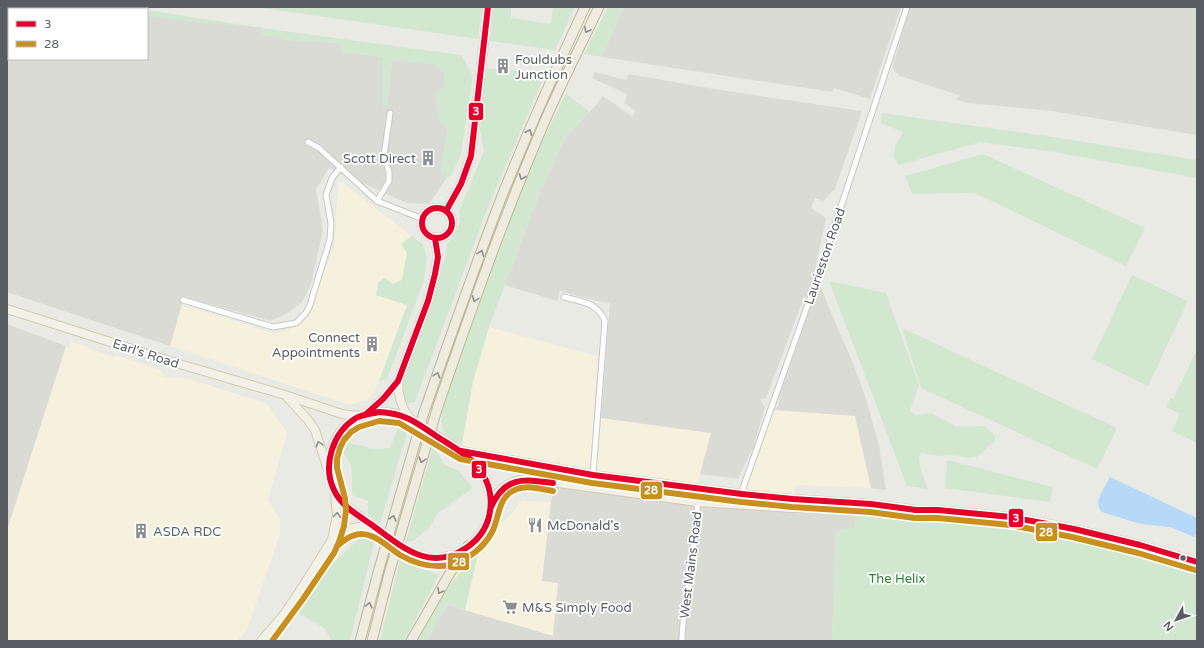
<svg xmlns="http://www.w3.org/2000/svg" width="1204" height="648" font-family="'Varela Round',sans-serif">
<rect width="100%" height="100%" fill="#eaeae5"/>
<path fill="#f5f1dd" d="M339,180L412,236L401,244L407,253L402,280L376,295L408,304L379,381L374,392L367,400L350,405L170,346L182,305L273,333L284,332L305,321L334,247Z
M489,327L597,356L594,413L601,418L711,433L700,474L698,488L461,451L473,381Z
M71,341L115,358L116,355L160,370L165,377L190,379L267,404L287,432L268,500L280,519V534L247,630L237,641H7V530L66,346L70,347Z
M771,409L855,416L871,488L796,485L793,499L742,494Z
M522,501L551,502L542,581L558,583L553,636L465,610L479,549Z"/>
<path fill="#dbdbd6" d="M7,7H100L112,9H9V59H147V15L262,28L261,34L288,40L340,43L342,52L383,57V106H387L392,60L433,64L444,72L448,128L441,171L446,179L429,204L407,203L329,168L316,189L323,231L311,284L302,302L288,313L271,321L184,297L170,346L7,292Z
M623,7H901L870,99L834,88L832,92L602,57Z
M909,7H1197V135L1052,111L968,103L955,99L961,96L900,76L893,69V65Z
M595,72L626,80L628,74L714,89L862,111L835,189L823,201L815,198L811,208L826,218L814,274L819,282L829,308L853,363L865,396L879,445L886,490L871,488L855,416L775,410L778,406L780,394L812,304L806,297H804L768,393L765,399H760L765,408L753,448L738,479L700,474L711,433L601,418L610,303L597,301L560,291L557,301L505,285L542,187L565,138L595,106L603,96L632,116L636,111L624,103L627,94L592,78Z
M7,324L66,346L7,530Z
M554,483L792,508L833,512L857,511L854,529L836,530L832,641H426L447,605L553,636L558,583L542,581L551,502Z"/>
<path fill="#d2e7d0" d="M255,7H482L478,39Z
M494,7H511V18L551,24L553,7H575L555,50L490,41Z
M608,7H623L602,57L584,54Z
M147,10L262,28L461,55L473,76L461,154L452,174L446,179L441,171L448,128L438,120L436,92L445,85L444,73L433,64L392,60L387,106L383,107V57L342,52L340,43L288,40L261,35L262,28L184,21L149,16H147Z
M485,68L532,72L542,81L484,217L415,402L408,403L401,396V383L433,299L446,255L447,244L454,235L460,222L459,211L484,151L480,130Z
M566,94L590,112L565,138L542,187L505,285L489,327L473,381L462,444C440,437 440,427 443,406L508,223L540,146Z
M882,113L1047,136L1197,160V178L1054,152L980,142L899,165L893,156L896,145L903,132L881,123Z
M983,154L1145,228L1126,266L975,193L912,194L905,176Z
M412,236L423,245L427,257L424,280L387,379L379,381L407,305L376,295L378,283L384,278L393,284L402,280L407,253L401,244Z
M1132,275L1188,301L1148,386L1092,359Z
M829,281L886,293L919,385L910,411L916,415L931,413L955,426L969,427L985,426L995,435V441L977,457L969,458L952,455L937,456L921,453L919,458L921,470L928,489L907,486Z
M902,328L1117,428L1097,469L921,388Z
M1197,349V443L1172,431L1180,414L1166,407L1170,398H1174Z
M399,425L408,429L380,524L368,514V501L352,495V475L351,465L339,447L346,442L375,449L390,448Z
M433,447L445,465L459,471L473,488L438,513L429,528L413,541L406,542Z
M947,460L1053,487L1050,502L945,488Z
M857,511L1020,527L1062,534L1197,562V641H832L836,530L854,528Z
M368,536L375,539L350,641H332L324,628L299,613V602L318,583L320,574L330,567L335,561L359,539Z
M479,549L465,610L447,605L426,641H416L439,599Z
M400,561L439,575L404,641H380Z"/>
<path fill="#b6d9f7" d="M1110,477L1197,518V532L1194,537L1170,527L1140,524L1102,512C1092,502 1105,488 1110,477Z"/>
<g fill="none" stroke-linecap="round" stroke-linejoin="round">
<g stroke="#c7c7c7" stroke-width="7">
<path id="minor" d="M308,142L319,148L377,201L423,219
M377,201L389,181V172L384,156L390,113
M564,297C582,302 597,302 605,321L592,487
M183,300L273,327L296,323L306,313L310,305L330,239L331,223L326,195L332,178L341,167
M742,506L743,488L819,273L907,7
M682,641C682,621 686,602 689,583C693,552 698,520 698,488"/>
</g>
<g stroke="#d2cbb2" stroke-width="10">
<path id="primary" d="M422 223a15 15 0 1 1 30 0a15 15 0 1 1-30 0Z
M446,211L461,184L471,156L488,7
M7,309L176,363L285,395L342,414L349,415L360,416
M398,381C398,395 401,407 409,418
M287,397L308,420L315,430L327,467
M379,412C406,412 416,422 437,436C448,443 459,449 469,458C490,476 499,507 483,531C475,543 463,552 449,556C438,560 425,558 414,553C400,548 388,537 376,528C366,520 354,514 345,504C341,500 337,495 334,490C332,484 331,478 330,472C328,450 336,430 356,418C363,414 372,414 379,412Z
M366,414L383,399L398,381L428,301L435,274L438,257L435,238
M461,451L593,475L742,494L793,499L871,504L916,510H938L1011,517L1074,529L1140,545L1197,562
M492,505C498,487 511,480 529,479L698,502L792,508L826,505
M332,540C347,529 355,524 375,528
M261,641L282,617L298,594L332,540L337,515L335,494"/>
</g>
<g stroke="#c2b692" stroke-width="11">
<path id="motorway" d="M437,409C471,310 506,210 548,114C564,78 582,43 599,7
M424,412C449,341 473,271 500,201C526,135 555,71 585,7
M360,641L379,569
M372,641L389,574
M411,641L450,573L468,546"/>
</g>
<use href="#minor" stroke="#fcfcfb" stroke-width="5"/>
<use href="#primary" stroke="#f2f1e7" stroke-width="8"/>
<use href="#motorway" stroke="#eeece0" stroke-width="9"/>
<g stroke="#c2b692" stroke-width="11" stroke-linecap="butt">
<path id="motorway-bridge" d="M379,569L424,412
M389,574L437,409"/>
</g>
<use href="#motorway-bridge" stroke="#eeece0" stroke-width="9"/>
<g stroke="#fff" stroke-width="9">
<path id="bus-1" d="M422 223a15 15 0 1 1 30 0a15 15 0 1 1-30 0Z
M446,211L461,184L471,156L488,7
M379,412C404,413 416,422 436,436C450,445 464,452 475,464C499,490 495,529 466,548C429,573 401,546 372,525C358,515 341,506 334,490C322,465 333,432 356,418C363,414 371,414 379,412Z
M365,415L383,399L398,381L428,301L435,274L438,257L435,238
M461,451L593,475L742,494L793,499L871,504L916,510H938L1011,517L1074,529L1140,545L1197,562
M491,507C505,476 523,479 553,483"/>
</g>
<g stroke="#fff" stroke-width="9">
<path id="bus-2" d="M337,546C342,543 346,538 352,536C371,528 386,546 400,555C416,564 435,569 453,564C469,559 484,547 492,532C500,517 497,496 517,489C528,485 541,489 553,491
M272,641L303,599L334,553L339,542L344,526L346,510L345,498L337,468V459L340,448L344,440L351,432L359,427L379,421L399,423L460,459L592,483L741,502L792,507L870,512L915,518H938L1010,525L1072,537L1138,553L1195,570"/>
</g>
<use href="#bus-1" stroke="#e4002b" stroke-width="6"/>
<use href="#bus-2" stroke="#c8901e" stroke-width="6"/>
</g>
<defs><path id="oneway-chevron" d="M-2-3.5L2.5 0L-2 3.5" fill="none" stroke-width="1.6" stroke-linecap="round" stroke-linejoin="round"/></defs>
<g stroke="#8e908f">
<use href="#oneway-chevron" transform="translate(587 30) rotate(117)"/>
<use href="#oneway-chevron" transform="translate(529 132) rotate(-67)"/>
<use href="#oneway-chevron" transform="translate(522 177) rotate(112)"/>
<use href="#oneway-chevron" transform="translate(481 253) rotate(-69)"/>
<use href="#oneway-chevron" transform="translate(475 299) rotate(110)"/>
<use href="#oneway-chevron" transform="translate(437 375) rotate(-72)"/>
<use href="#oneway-chevron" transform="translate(422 460) rotate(106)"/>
<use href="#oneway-chevron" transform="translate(393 518) rotate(-74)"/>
<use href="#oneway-chevron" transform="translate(440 591) rotate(120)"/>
<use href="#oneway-chevron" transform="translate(369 605) rotate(-76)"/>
</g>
<g stroke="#8f9191">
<use href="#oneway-chevron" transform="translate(319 444) rotate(-106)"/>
<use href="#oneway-chevron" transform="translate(337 515) rotate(-85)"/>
</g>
<defs>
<g id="building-bare" transform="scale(1.2)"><path d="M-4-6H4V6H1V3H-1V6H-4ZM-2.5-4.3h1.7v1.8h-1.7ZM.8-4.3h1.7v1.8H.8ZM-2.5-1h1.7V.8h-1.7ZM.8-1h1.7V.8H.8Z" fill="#8c8f90" stroke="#fff" stroke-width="2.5" paint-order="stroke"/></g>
<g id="restaurant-bare" transform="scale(1.2)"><path d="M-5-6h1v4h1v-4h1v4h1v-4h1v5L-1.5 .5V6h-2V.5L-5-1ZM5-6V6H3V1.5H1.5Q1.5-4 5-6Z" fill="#8c8f90" stroke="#fff" stroke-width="2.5" paint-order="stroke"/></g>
<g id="supermarket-bare" transform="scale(1.2)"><path d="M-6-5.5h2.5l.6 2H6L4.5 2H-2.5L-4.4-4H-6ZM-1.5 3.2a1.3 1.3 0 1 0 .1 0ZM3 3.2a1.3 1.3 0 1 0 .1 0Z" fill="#8c8f90" stroke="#fff" stroke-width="2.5" paint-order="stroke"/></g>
</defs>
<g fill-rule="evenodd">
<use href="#building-bare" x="503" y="66"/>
<use href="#building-bare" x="428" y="158"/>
<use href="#building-bare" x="372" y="344"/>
<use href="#restaurant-bare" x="535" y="525"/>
<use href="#building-bare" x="141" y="531"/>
<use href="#supermarket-bare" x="510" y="607"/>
</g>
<circle fill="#5a5e63" stroke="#fff" stroke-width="1.5" cx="1183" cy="558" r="3.5"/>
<g text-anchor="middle" stroke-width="3.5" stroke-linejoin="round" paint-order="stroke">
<g font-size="13" fill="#5a5e63" stroke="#fff" text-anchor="start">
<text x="515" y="64">Fouldubs<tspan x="515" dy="15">Junction</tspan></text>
<text x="416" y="163" text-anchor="end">Scott Direct</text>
<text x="360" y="342" text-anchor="end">Connect<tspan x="360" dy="15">Appointments</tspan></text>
<text x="547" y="530">McDonald's</text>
<text x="153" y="536">ASDA RDC</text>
<text x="522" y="612">M&amp;S Simply Food</text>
</g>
<g font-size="13" fill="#5a5e63" stroke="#fff">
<text transform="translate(824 256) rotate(-71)" y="5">Laurieston Road</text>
<text transform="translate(146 353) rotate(18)" y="5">Earl's Road</text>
<text transform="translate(690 565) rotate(-83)" y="5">West Mains Road</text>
</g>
<g font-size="13" fill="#33813a" stroke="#fff">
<text x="897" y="583">The Helix</text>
</g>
</g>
<g stroke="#fff" stroke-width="1.5">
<rect x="468" y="102" width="16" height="19" rx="4" fill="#e4002b"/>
<rect x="471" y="460" width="16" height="19" rx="4" fill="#e4002b"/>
<rect x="640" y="481" width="23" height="19" rx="4" fill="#c8901e"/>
<rect x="1008" y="508" width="16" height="20" rx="4" fill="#e4002b"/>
<rect x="1035" y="522" width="23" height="20" rx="4" fill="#c8901e"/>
<rect x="447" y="552" width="23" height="19" rx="4" fill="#c8901e"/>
</g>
<g font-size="11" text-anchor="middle" font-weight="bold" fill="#fff">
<text x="476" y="115">3</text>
<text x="479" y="473">3</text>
<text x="651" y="494">28</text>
<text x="1016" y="522">3</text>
<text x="1046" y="536">28</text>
<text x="459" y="566">28</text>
</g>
<rect width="1204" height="648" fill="none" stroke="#5a5e63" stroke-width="16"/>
<rect x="8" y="8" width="140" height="52" fill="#ffffff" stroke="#bdbfc1"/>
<rect x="16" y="21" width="20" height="6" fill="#e4002b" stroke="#bdbfc1"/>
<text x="44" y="28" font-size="12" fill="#5a5e63">3</text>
<rect x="16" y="41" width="20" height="6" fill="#c8901e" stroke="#bdbfc1"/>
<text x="44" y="48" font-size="12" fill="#5a5e63">28</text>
<g transform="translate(1176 620) rotate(230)" stroke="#ffffff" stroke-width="3" paint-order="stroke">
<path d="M0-3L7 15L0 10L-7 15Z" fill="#5a5e63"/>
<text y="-6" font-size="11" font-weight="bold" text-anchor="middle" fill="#5a5e63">N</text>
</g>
</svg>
